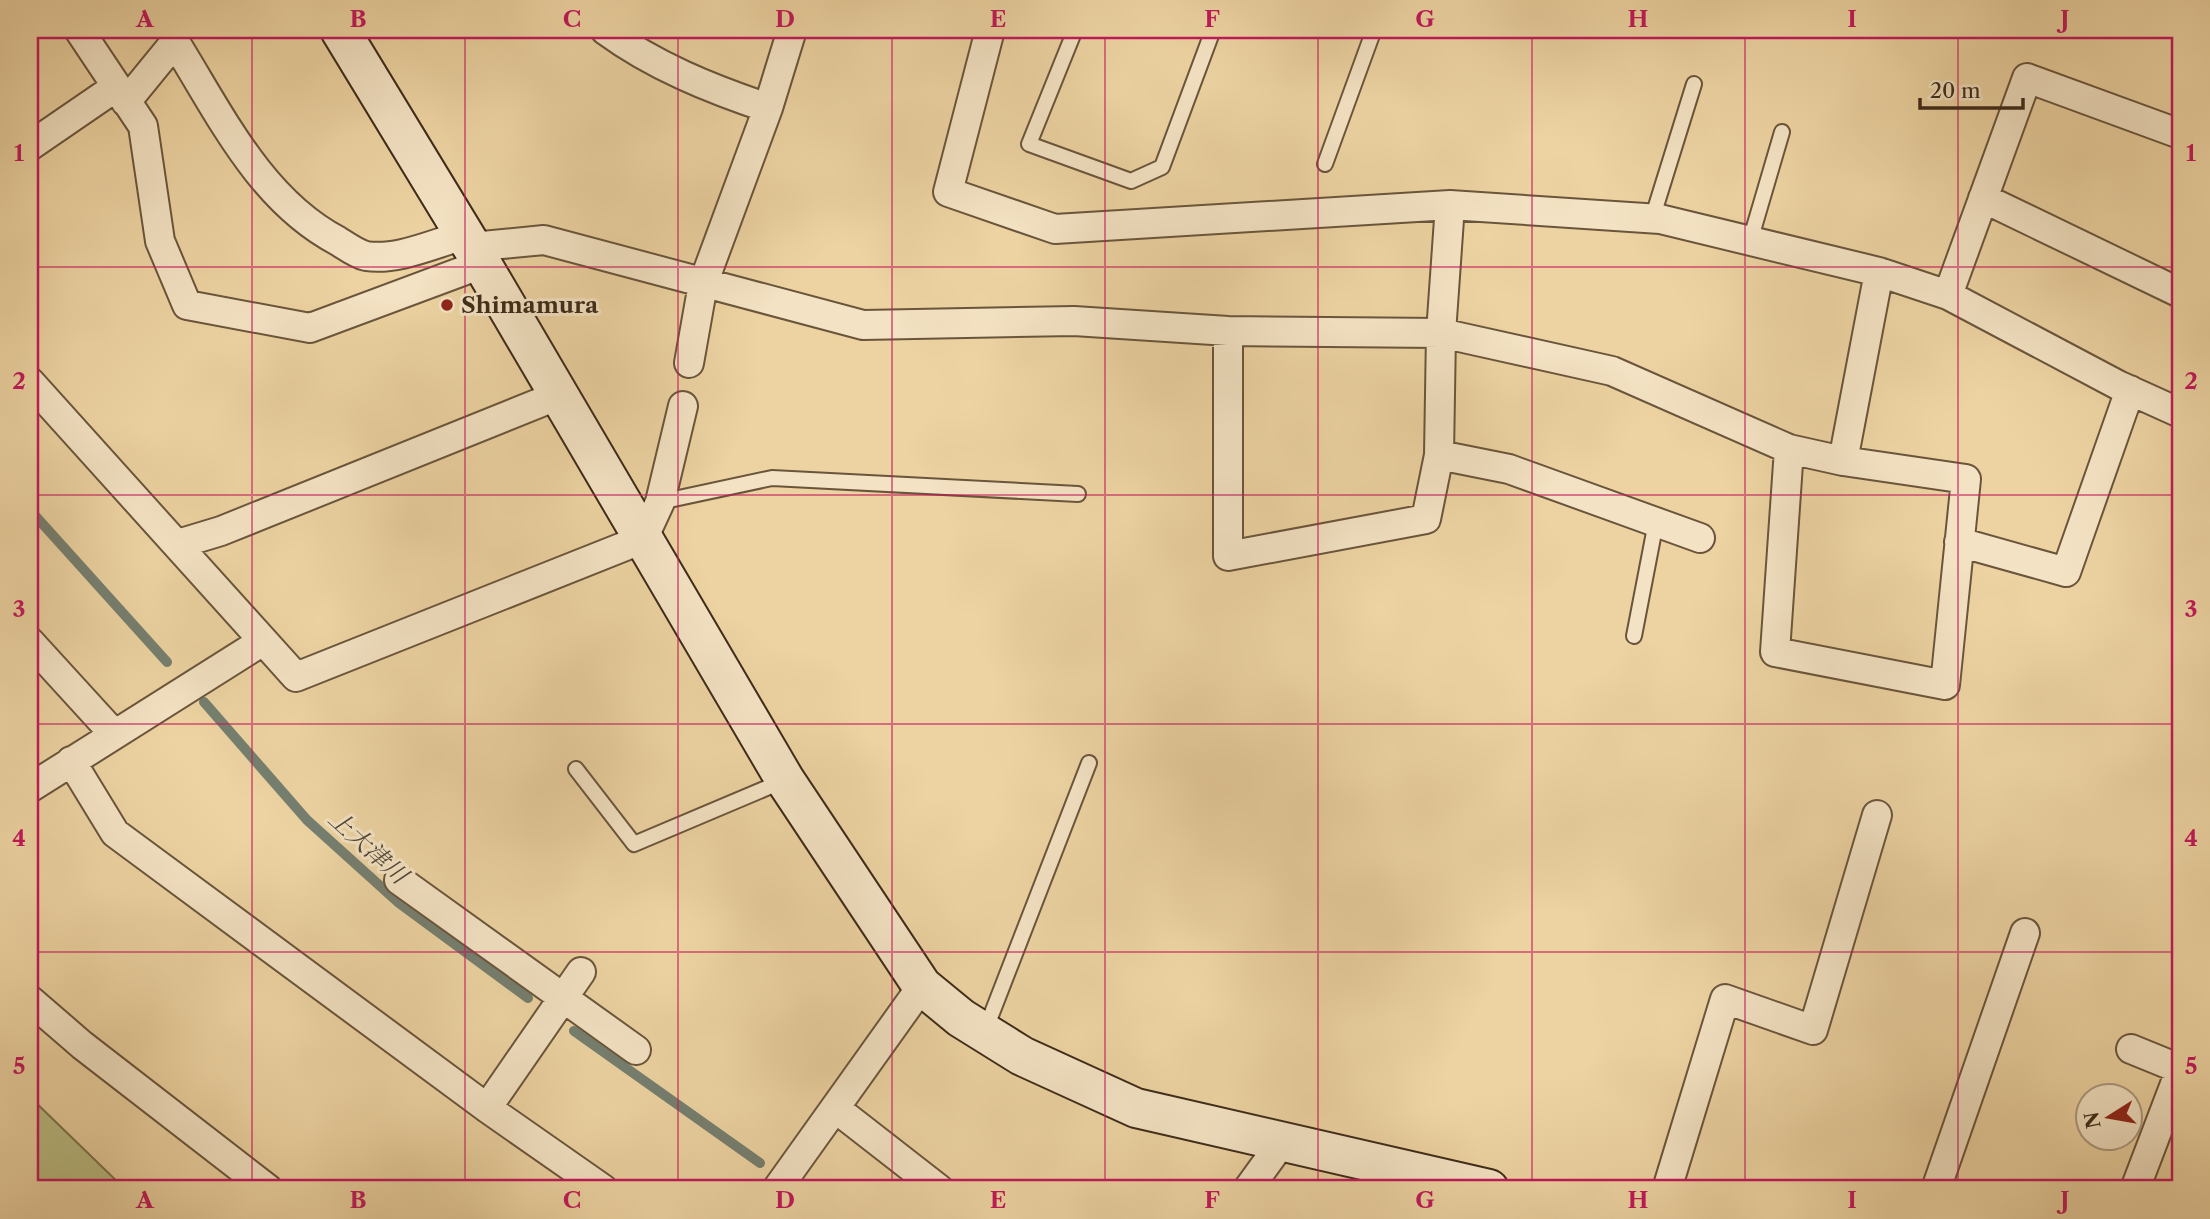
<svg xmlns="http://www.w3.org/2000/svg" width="2210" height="1219" font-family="'Libre Caslon Text','Noto Serif JP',serif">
<rect width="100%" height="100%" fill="#edd3a2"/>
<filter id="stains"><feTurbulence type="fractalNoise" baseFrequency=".00286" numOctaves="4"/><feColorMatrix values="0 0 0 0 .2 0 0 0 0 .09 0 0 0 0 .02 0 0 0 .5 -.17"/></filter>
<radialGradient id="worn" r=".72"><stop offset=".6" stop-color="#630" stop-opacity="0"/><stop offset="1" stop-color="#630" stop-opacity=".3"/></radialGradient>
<path fill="#babc83" stroke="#7c744e" stroke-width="2" d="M30,1097L125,1189H30Z"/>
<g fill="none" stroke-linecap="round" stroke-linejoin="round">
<path stroke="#757f70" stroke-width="10" d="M30,510L167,662
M204,702L307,820L399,903L528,998
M574,1031L760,1163"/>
<g stroke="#6a553c" stroke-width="18">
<path id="lane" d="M1075,30L1029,144L1131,181L1162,167L1213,30
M1325,164L1372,35
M1652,219L1694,84
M1750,241L1782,132
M660,502L772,478L1078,494
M1634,636L1656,522
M576,769L634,844L783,781
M985,1031L1089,763"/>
</g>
<g stroke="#6a553c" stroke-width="32">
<path id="street" d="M79,30L143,126L160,241L187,305L310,328L482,264
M605,30C654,66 711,89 768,108
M990,30L948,192L1055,229L1450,205L1441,333L1439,455L1426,519L1228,556V331
M126,102L175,42C220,114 260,200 338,241C346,246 357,254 366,256C398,261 435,243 465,235
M30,146L116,87
M1983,198L2180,293
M1450,205L1660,219L1879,272L1948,295L2118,385L2180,413
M472,247L544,240L863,325L1074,321L1228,331L1441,333L1612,371L1789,449L1843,461L1966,479L1945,685L1775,652L1789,449
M1948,295L2027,78L2180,134
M689,363L703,284L768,108L792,30
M30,382L296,677L643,539L660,502L683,406
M1439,455L1509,469L1700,538
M1843,461L1879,272
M1959,542L2066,572L2130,390
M178,544L221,531L559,395
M30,642L114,734
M71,761L115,833L487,1108L603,1189
M30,788L263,641
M399,880L636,1050
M30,1000L82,1045L268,1189
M2131,1049L2180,1069
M487,1108L581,972
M835,1108L939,1189
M777,1189L922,986
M1248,1189L1282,1142
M1667,1189L1725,999L1813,1030L1877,815
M1936,1189L2025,933
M2135,1189L2180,1071"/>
</g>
<g stroke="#3e2b1a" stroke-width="42">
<path id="secondary" d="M340,30L472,247L785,780L922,986L961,1018L1022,1056L1136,1108L1489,1189"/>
</g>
<use href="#lane" stroke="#f3e2c3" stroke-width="14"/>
<use href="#street" stroke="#f3e2c3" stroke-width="28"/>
<use href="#secondary" stroke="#f3e2c3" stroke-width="38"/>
</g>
<path fill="none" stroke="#c2185b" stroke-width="2" stroke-opacity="0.55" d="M252,30V1189M465,30V1189M678,30V1189M892,30V1189M1105,30V1189M1318,30V1189M1532,30V1189M1745,30V1189M1958,30V1189M30,267H2180M30,495H2180M30,724H2180M30,952H2180"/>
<circle fill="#8f2418" stroke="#f3e2c3" stroke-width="2.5" cx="447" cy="305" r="7"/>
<g text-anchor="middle" stroke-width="6" stroke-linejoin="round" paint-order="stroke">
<g font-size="23" font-weight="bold" fill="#3e2b1a" stroke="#f3e2c3" text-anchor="start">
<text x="461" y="313">Shimamura</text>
</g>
<g font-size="24" font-style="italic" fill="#504737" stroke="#f3e2c3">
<text transform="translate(368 847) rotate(42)" y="8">上大津川</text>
</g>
</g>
<rect width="2210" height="1219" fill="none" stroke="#edd3a2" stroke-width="77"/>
<g transform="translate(2109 1117) rotate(259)"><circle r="33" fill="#f3e2c3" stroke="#ab997f" stroke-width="2"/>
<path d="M0-5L12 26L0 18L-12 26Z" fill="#8f2418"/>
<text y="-10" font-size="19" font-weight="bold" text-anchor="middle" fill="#3e2b1a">N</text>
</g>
<path d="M1920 98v10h103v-10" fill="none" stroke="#3e2b1a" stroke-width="3.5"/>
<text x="1930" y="98" font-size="21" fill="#3e2b1a" stroke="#f3e2c3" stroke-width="5" paint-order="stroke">20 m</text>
<rect x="38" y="38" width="2134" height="1142" fill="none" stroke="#c2185b" stroke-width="2.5"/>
<g font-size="23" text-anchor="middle" font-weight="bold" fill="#c2185b">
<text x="145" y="27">A</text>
<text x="358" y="27">B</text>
<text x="572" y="27">C</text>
<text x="785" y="27">D</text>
<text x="998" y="27">E</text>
<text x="1212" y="27">F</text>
<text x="1425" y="27">G</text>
<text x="1638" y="27">H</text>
<text x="1852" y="27">I</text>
<text x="2065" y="27">J</text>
<text x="19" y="161">1</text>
<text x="2191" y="161">1</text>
<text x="19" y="389">2</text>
<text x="2191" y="389">2</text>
<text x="19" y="617">3</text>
<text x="2191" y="617">3</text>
<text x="19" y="846">4</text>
<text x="2191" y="846">4</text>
<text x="19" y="1074">5</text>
<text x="2191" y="1074">5</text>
<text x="145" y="1208">A</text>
<text x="358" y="1208">B</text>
<text x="572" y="1208">C</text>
<text x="785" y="1208">D</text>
<text x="998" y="1208">E</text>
<text x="1212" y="1208">F</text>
<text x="1425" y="1208">G</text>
<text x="1638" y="1208">H</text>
<text x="1852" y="1208">I</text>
<text x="2065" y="1208">J</text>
</g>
<rect width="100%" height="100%" filter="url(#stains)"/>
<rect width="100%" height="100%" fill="url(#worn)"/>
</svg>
